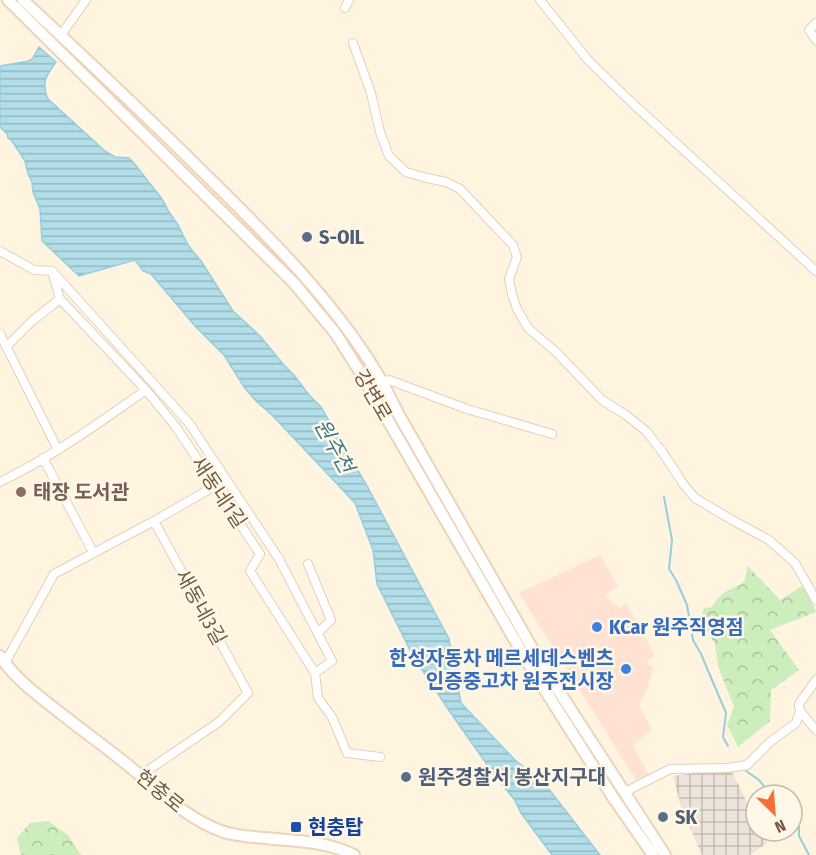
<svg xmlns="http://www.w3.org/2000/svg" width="816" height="855" font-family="'Fira Sans Condensed','Noto Sans KR',sans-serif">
<defs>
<pattern id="industrial-grid" width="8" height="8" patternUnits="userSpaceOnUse" patternTransform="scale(1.5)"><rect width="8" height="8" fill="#ece4db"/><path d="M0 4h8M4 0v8" fill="none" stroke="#c4bcb3"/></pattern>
<pattern id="forest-crowns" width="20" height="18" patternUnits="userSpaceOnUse" patternTransform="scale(1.5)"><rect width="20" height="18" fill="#cdedbc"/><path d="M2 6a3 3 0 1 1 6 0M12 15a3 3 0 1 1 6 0" fill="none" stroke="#abc39a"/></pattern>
<pattern id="water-rules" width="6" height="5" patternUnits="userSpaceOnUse" patternTransform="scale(1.5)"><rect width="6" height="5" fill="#b2dee9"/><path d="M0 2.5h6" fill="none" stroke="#96b7be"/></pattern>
</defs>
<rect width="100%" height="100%" fill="#fef4df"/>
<path fill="#ffe2d2" d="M600,555L618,586L605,595L620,609L626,603L655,656L646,662L653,668L647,690L639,704L652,730L633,745L649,775L636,780L519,593Z"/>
<path fill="url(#industrial-grid)" d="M701,772H732L756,820V831H761L767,843L750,855H702L681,807L673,776Z"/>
<path fill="url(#forest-crowns)" d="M747,565L780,600L804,585L816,612L770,630L799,670L771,690L770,721L738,747L727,725L734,707L718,666L715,644L703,623L702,614L704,608L712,607C716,600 721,594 729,590C744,583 746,584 747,565Z
M48,821L69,836L81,855H21L17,838L30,823Z"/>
<path fill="url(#water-rules)" stroke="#97cddc" stroke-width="1.5" d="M39,47L56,62C46,76 41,82 48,99L105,151L115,157L129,158L133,162L162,199L169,212L178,225L188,245L201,261L233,311L261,337L283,364L294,375L309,395L321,407L366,484L449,639L461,703L515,760L545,784L600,855H552L521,813L514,799L495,776L450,712L413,656L377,584L373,550L355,503L272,415L257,402L244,387L224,355L195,326L151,274L143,271L135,260L79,276L42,241L40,209L33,192L32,182L28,174L25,161L12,141L8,138L7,134L0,127V66L29,61L33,58Z"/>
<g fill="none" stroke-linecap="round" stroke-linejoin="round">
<path stroke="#97cddc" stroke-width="2" d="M664,497L672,540L669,569L676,580L687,605L693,640L701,654L726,713L723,737L728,746
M746,771L759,780L771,795
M792,820L799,827V836L809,855"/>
<g stroke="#e3d0ba" stroke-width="10">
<path id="street" d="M540,0L588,60L629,100L816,271
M345,8L349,0
M816,23L809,30L816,40
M61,35L86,0
M353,43L371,93L380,132L389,156L406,172L423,177L446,182L460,189L513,245L517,257L509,279L512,294L517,309L528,328L556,352L602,400L626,415L646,431L663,453L684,485L695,498L732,520L769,540L795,563L816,600
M0,251L34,270L52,271
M52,271L60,299L146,390L176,427L260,554L250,571L315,673L318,698L332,717L347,753L380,757
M53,272L189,423L279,559L332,661L315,673
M0,334L58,450
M6,347L32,321L60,299
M382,383L389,380L467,409L552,434
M43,458L93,552
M0,482C52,457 99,423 146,390
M308,564L331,620L318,633
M5,663L54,574L154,521L215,486
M800,711L816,730
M141,775L219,722L248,693L154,521
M625,792L670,769L727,768L747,765L770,742L796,723L800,711L799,704L816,680"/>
</g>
<g stroke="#ebd4b9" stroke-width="14">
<path id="secondary" d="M8,0L294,283L336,334L360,372L531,668L614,799L653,855
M23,0C85,58 147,116 207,176C268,236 334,301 378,375C386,388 392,402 399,415L540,662L665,855
M0,656C16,680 40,697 63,715C83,731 104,746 124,762C156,787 185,819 224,832C237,836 252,837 265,838C295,841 326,841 354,855"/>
</g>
<use href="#street" stroke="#fff" stroke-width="8"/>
<use href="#secondary" stroke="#fff" stroke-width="10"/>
</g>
<g fill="#5c6f8a" stroke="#fff7e7" stroke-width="2">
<circle cx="307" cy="237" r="6"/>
<circle cx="406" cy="777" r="6"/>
<circle cx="663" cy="817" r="6"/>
</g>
<circle fill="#8d6e63" stroke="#fff7e7" stroke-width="2" cx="21" cy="492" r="6"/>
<g fill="#3f7fe0" stroke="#fff7e7" stroke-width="2">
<circle cx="597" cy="627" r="6"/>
<circle cx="626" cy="669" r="6"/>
</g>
<rect fill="#1a4fb4" stroke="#fff7e7" stroke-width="2" x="290" y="821" width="12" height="12" rx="3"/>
<g text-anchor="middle" stroke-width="5" stroke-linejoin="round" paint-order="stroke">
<g font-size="20" font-weight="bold" fill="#4e5e75" stroke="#fff7e7" text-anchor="start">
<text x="319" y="244">S-OIL</text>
<text x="418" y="784">원주경찰서 봉산지구대</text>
<text x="675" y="824">SK</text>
</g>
<g font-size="20" fill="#775a44" stroke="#fff7e7">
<text transform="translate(373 395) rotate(60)" y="7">강변로</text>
<text transform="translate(219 492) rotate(56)" y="7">새동네1길</text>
<text transform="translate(201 607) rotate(61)" y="7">새동네3길</text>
<text transform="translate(160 791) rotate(39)" y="7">현충로</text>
</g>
<g font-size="20" font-weight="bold" fill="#785e54" stroke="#fff7e7" text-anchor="start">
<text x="33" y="499">태장 도서관</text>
</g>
<g font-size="20" font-weight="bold" fill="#366cbe" stroke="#fff7e7" text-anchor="start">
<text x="609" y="634">KCar 원주직영점</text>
<text x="614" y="665" text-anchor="end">한성자동차 메르세데스벤츠<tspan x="614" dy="23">인증중고차 원주전시장</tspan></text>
</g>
<g font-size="20" font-weight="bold" fill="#164399" stroke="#fff7e7" text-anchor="start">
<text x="308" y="834">현충탑</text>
</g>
<g font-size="21" font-style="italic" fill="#3c7a8d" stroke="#fff7e7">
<text transform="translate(334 446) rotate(61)" y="7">원주천</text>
</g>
</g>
<g transform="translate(774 813) rotate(155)"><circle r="28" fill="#fff7e7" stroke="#c9b8a6" stroke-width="1.5"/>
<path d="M0-4.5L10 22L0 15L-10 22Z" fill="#f56e37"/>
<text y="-9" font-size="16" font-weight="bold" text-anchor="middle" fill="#775a44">N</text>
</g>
</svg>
